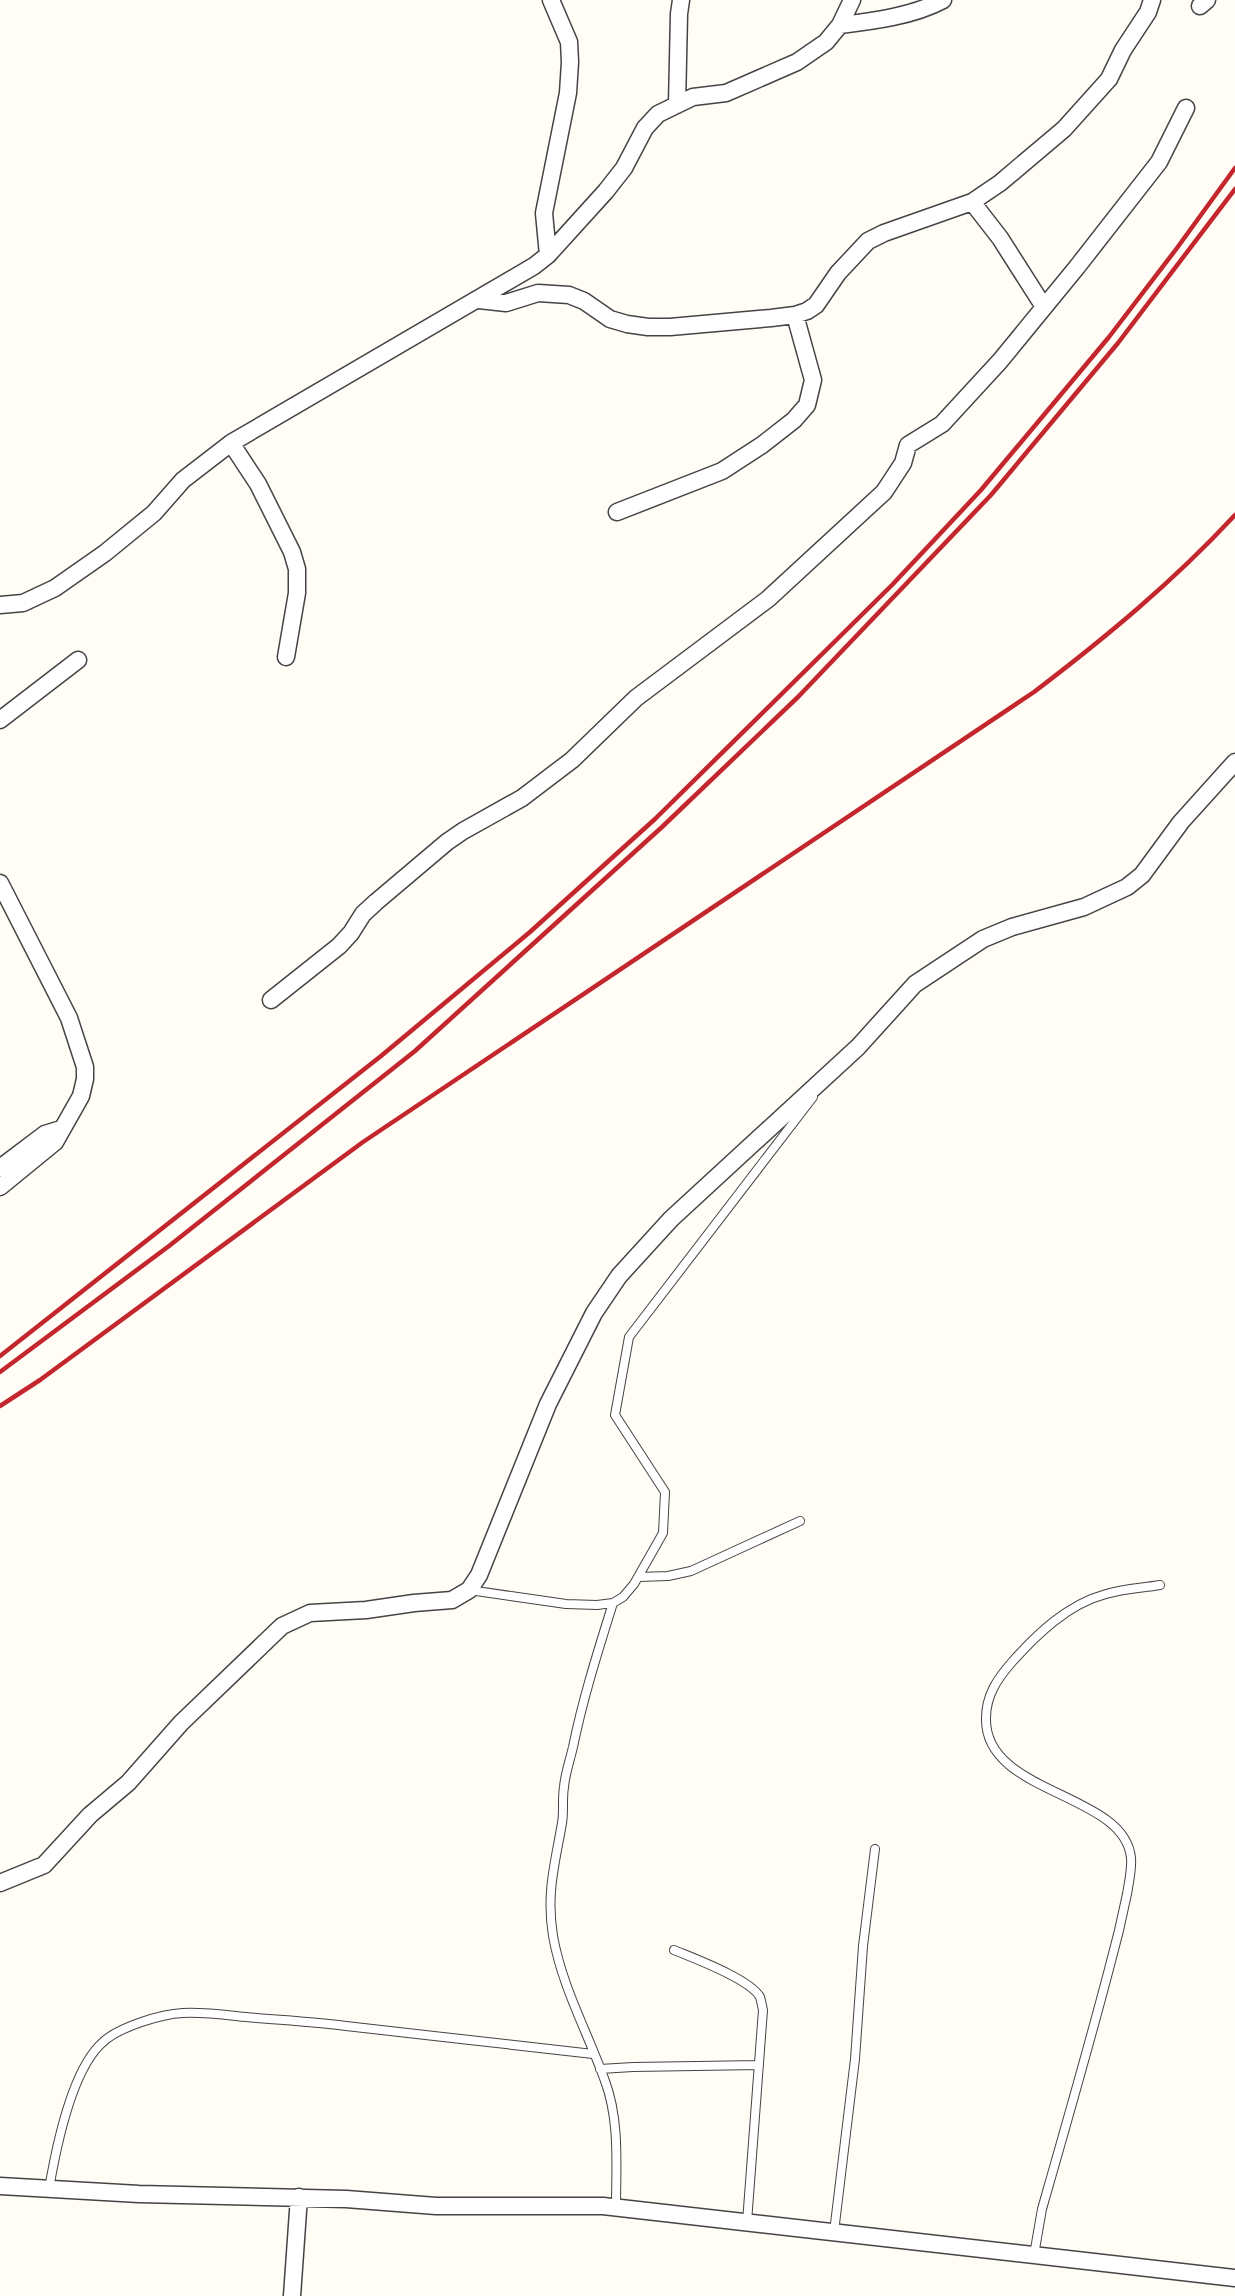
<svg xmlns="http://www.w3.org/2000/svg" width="1235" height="2296" font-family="'Playfair Display',serif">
<rect width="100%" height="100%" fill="#fffdf5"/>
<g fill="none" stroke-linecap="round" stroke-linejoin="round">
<g stroke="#444" stroke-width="10">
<path id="lane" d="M639,1577L668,1576L691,1571L800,1521
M469,1590L566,1604L597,1605L613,1603L623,1597L634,1584L663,1533L665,1492L615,1415L629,1337L813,1097
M613,1603C598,1651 583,1698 573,1747C570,1760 565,1774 564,1787C562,1799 564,1812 562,1823C555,1864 546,1893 553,1936C562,1987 588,2033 605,2081C620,2121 616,2166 616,2208
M674,1950C693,1958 750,1979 760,1997C761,2000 762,2006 763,2010L747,2222
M600,2069L633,2067L759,2065
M49,2189C56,2148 72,2069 103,2042C119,2027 161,2014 183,2013C204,2012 226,2015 246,2017C279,2020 313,2022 346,2026C428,2035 511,2045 593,2054
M834,2232L855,2059L863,1946L875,1849
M1034,2255L1042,2209C1065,2129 1088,2049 1109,1969C1116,1944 1122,1919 1127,1894C1129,1882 1132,1869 1131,1858C1125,1792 984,1795 986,1718C986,1696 997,1679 1012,1662C1037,1634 1068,1604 1106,1594C1123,1589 1142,1588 1160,1585"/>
</g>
<g stroke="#444" stroke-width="19">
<path id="street" d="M1200,6L1207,0
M840,25C874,21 913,16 943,0
M677,105L679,14L681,0
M972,202L1000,238L1044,307
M548,255L544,213L568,93L570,62L569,42L551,0
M479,300L506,303L538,293L569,295L584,301L610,319L627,324L648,327H670L771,318L795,315L807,311L816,305L838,273L868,241L884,233L972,202L1000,183L1064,129L1109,79L1123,50L1148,12L1152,0
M231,443L258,484L292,552L297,569V593L286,657
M617,512L722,471L762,445L794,420L807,405L813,380L795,315
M0,605L23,603L55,588L105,553L154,513L183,480L231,443L534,266L548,255L606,191L624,168L645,128L658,114L693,97L726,93L797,62L826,42L840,25L852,0
M0,720L78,660
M0,883L69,1018L85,1067V1079L81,1096L55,1142L0,1187
M271,1000L339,946L351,933L363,914L376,902L447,842L463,831L522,798L572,760L636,698L768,599L884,492L903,463L908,445L942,424L1000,361L1077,267L1159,162L1186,108
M0,1168L45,1134L61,1129
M0,1883L44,1865L90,1815L128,1783L181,1723L282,1626L310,1613L366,1610L414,1603L452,1600L469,1590L479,1575L548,1404L594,1313L619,1276L671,1219L858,1047L915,984L983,939L1012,927L1084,907L1127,887L1142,875L1181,822L1235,762
M0,2186L139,2194L346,2199L436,2206H603L1235,2278
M292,2296L299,2197"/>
</g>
<use href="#lane" stroke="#fff" stroke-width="8"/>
<use href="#street" stroke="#fff" stroke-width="16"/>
<path stroke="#c4262e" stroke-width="4.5" d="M0,1356L381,1056L530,932L655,819L892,585L981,490L1109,337L1177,248L1235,168
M0,1372L169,1246L415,1051L662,827L798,697L991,495L1118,343L1235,189
M0,1406L40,1380L363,1142L1034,692C1105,638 1174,581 1235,515"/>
</g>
</svg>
